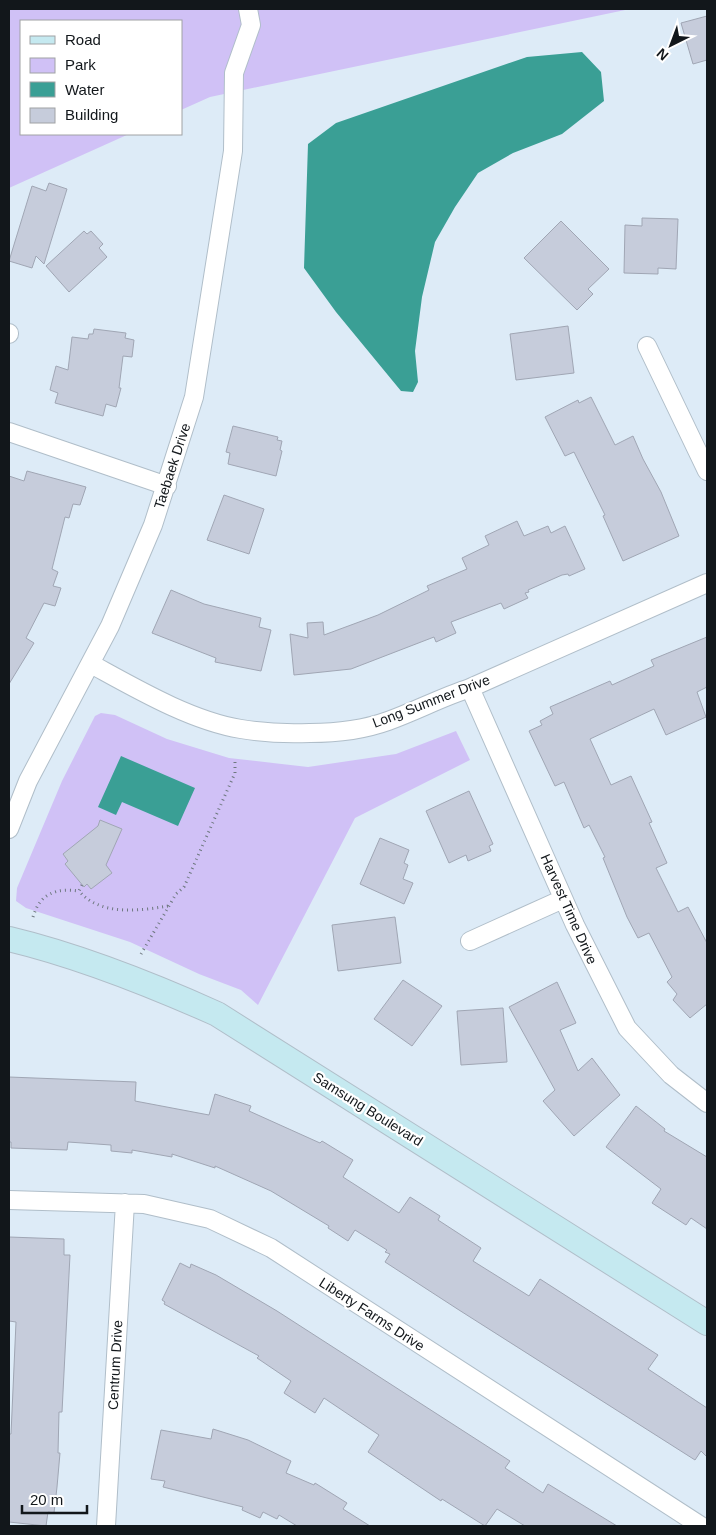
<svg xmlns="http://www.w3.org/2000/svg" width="716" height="1535" font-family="Helvetica,sans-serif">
<rect width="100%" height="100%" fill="#ddebf7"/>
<path fill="#d0c1f6" d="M9,9H630L210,97L181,110V21H21V134H129L9,188Z
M101,713L115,715L167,739L229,758L308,767L396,754L456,731L470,760L355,818L258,1005L241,990L199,974L130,942L26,908L16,901L17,888L62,781L95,716Z"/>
<path fill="#3a9f95" d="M582,52L601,72L604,101L562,134L513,153L478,173L455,207L435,242L422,297L415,351L418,382L413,392L401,391L336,312L304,268L308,144L336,123L527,57Z
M121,756L195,788L178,826L122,802L116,815L98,807Z"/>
<path fill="#c6ccdb" stroke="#a0a6b4" d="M707,16V60L693,64L681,23Z
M49,183L67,189L44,264L36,256L32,268L9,261L32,186L46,191Z
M642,218L678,219L676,269L658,268V274L624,273L625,225L642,226Z
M561,221L609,269L588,289L593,294L577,310L524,258Z
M84,231L87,234L91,231L103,244L99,248L107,257L69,292L46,266Z
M568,326L574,373L516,380L510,334Z
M94,329L126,333L125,338L134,340L132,357L123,356L119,388H121L116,407L106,404L103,416L55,403L58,393L50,390L56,366L68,370L72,337L88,339L89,334H93Z
M591,397L615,445L633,436L643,459L661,492L679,536L623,561L603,516L605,515L574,452L565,456L545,417L578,400L579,403Z
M233,426L278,437L277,440L282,441L280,450L282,451L276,476L228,464L230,453L226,452Z
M27,471L86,487L80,505L73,504L69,518L65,517L52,569L58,572L53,586L61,588L55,606L44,603L26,638L34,643L9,684V476L24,481Z
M224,495L264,509L249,554L207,540Z
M517,521L524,536L548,526L551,533L565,526L585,569L569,576L568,574L562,575L528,590L529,592L525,593L528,598L504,609L501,603L451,622L456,633L436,642L434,637L351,669L294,675L290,634L308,638L307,623L323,622L324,635L378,615L429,590L427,586L467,569L462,558L489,545L485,536Z
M171,590L204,604L261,618L259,627L271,630L261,671L215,662L216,658L152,633Z
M707,637V687L697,692L706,717L666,735L654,709L590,739L611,785L631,776L652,822L649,823L667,863L656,868L678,912L688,907L707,943V1004L690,1018L673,1000L677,994L667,982L672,977L649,933L638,938L627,917L603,858L605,857L589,825L584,828L564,782L555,786L529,731L542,725L540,721L553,714L550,707L610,681L612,685L654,666L651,660Z
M469,791L493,844L489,846L491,851L468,861L466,855L449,863L426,811Z
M100,820L122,829L106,865L112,873L91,889L87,884L84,887L65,864L68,861L63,854L98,826Z
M380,838L409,850L404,863L408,865L403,879L413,883L404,904L360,884Z
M395,917L401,963L338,971L332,925Z
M403,980L442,1006L412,1046L374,1019Z
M557,982L576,1023L560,1030L578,1071L592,1058L620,1095L574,1136L543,1101L555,1090L509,1007Z
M503,1008L507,1062L461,1065L457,1011Z
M9,1077L136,1082L135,1101L209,1115L215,1094L251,1106L249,1111L320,1143L322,1141L353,1160L343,1177L399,1213L410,1197L440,1216L438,1220L481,1248L473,1261L529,1296L540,1279L658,1355L648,1369L707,1408V1457L701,1451L695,1460L459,1310L385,1262L390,1254L385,1252L387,1250L355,1230L348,1241L328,1228L329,1226L271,1191L215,1166V1168L172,1154V1157L132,1150V1153L111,1151V1145L68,1142L67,1150L11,1148V1142H9Z
M636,1106L665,1129L664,1131L707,1157V1229L691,1218L686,1225L652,1203L661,1189L606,1147Z
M9,1237L64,1239V1255H70L62,1412H59L58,1453H60L57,1487L54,1513L48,1512L46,1526L9,1522V1434H11L16,1322L9,1321Z
M180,1263L190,1268L191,1264L216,1275L277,1311L510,1461L505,1468L543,1493L548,1484L617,1526H525L497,1509L485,1526L442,1499L441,1501L368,1452L379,1435L324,1398L315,1413L284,1393L291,1381L257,1358L259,1356L164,1304L165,1302L162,1300Z
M213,1429L248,1440L291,1461L286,1473L314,1485L315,1483L347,1503L343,1509L370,1526H297L279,1515L277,1519L263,1512L260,1518L242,1510L243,1507L163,1487L165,1481L151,1479L161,1430L211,1439Z"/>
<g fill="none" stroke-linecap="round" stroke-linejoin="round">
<g stroke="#b0bec9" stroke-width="20">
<path id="street" d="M9,334V333
M647,346L707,471
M9,432L167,486
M91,664C135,688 191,721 241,729C264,733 287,734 310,733C337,733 363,730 388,721C416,711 442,697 470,688L707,583
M470,688L575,925L627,1028L671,1075L707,1103
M9,829L28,781L110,626L153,525L194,397L233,151L234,73L251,25L248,9
M470,941L563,899
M9,1200L144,1204L210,1219L271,1248L701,1526
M106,1526L125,1203"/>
</g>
<g stroke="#b0bec9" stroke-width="26">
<path id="secondary" d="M9,939C80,956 150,984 217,1014L707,1323"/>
</g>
<path stroke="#6e787f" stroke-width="3" stroke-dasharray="1 4" stroke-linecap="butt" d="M82,885L79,891C100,916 139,911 168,906
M33,917C40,893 56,888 79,891
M141,954L176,894L184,887L235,773V758"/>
<use href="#street" stroke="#fff" stroke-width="18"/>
<use href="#secondary" stroke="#c5e9f0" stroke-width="24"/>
</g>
<g text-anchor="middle" stroke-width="4.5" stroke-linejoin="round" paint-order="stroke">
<g font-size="14" fill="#12171b" stroke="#fff">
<text transform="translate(172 466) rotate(-72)" y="5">Taebaek Drive</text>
<text transform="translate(431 701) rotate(-21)" y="5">Long Summer Drive</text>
<text transform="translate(569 909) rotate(66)" y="5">Harvest Time Drive</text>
<text transform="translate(368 1109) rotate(32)" y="5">Samsung Boulevard</text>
<text transform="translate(372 1314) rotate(33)" y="5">Liberty Farms Drive</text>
<text transform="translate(115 1365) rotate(-87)" y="5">Centrum Drive</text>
</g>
</g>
<rect width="716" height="1535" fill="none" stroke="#12171b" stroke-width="20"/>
<rect x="20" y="20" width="162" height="115" fill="#ffffff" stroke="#a0a2a4"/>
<rect x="30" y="36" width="25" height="8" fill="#c5e9f0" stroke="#a0a2a4"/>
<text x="65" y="45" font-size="15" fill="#12171b">Road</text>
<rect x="30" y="58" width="25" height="15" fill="#d0c1f6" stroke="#a0a2a4"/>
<text x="65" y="70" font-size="15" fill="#12171b">Park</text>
<rect x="30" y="82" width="25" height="15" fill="#3a9f95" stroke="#a0a2a4"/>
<text x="65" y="95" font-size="15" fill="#12171b">Water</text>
<rect x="30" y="108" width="25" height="15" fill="#c6ccdb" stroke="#a0a2a4"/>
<text x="65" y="120" font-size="15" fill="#12171b">Building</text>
<g transform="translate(671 45) rotate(222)" stroke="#ffffff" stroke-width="4" paint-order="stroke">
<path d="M0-4L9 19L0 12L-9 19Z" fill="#12171b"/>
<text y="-8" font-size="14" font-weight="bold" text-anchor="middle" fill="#12171b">N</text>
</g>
<path d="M22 1505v8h65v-8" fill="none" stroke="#12171b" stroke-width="2.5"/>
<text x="30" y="1505" font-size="15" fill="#12171b" stroke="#ffffff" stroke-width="4" paint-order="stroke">20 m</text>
</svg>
